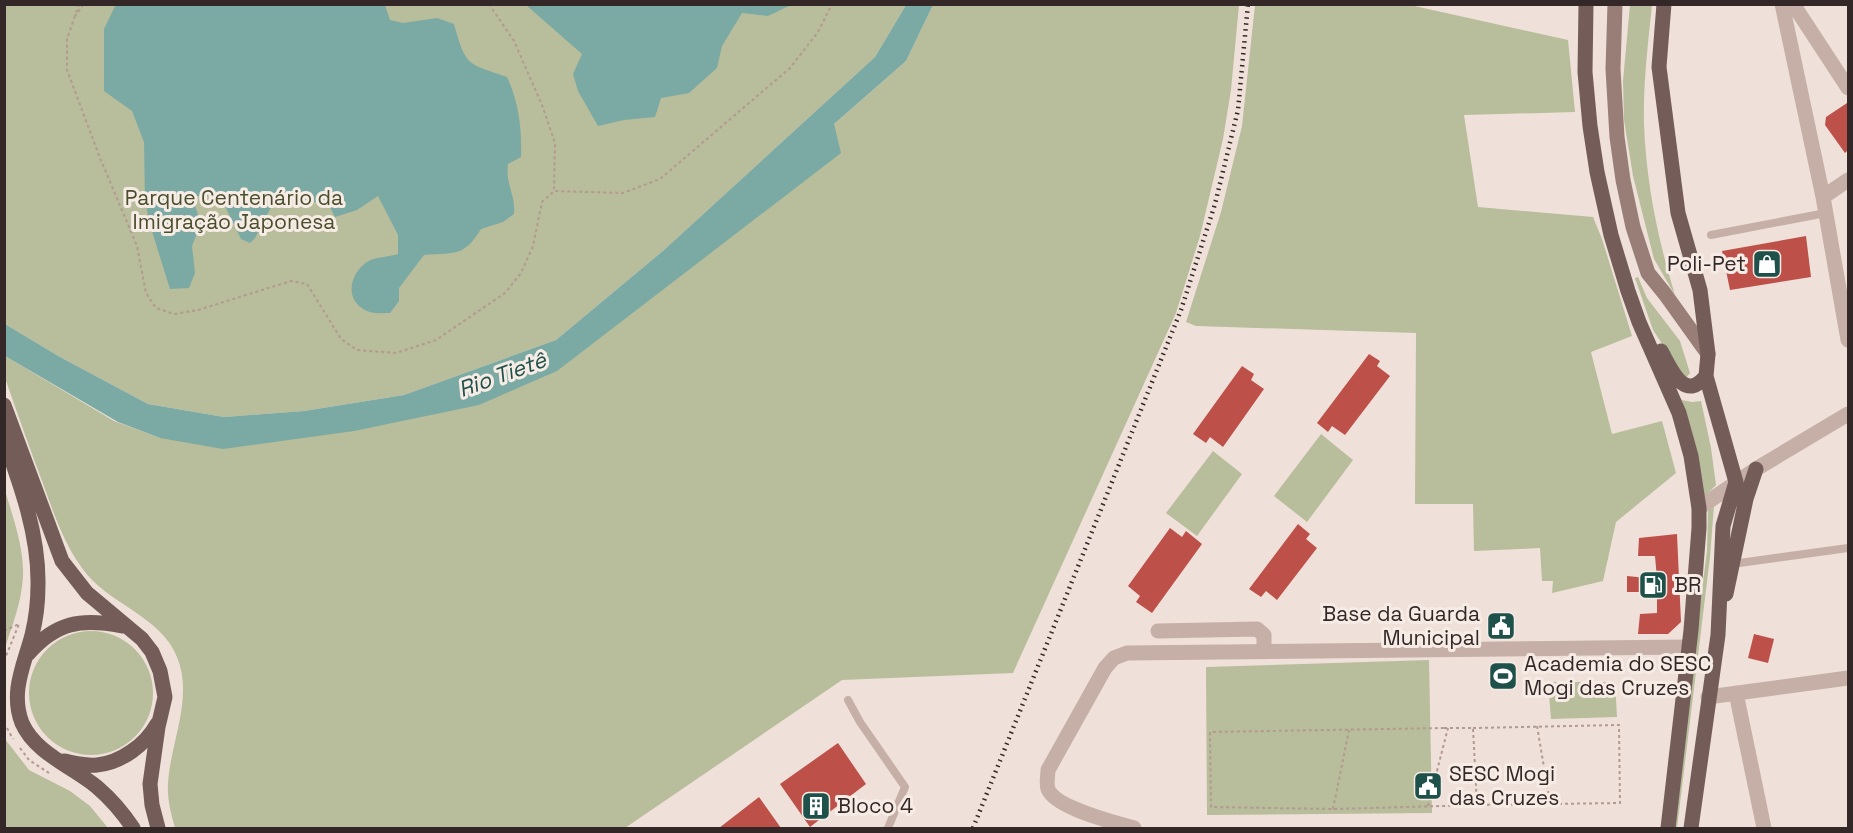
<svg xmlns="http://www.w3.org/2000/svg" width="1853" height="833" font-family="'Space Grotesk',sans-serif">
<rect width="100%" height="100%" fill="#efe1d9"/>
<path fill="#b8bd9b" d="M4,5H906L875,57L664,250L556,340L404,395L304,411L224,417L148,404L60,357L5,324Z
M933,5H1239L1231,90L1223,139L1200,236L1176,313L1013,673L842,680L625,828H175C171,814 167,799 168,784C170,743 194,698 177,657C160,615 107,604 82,568C63,542 53,511 42,481C29,447 17,412 5,378V356L114,421L160,438L479,405L834,124L906,61Z
M1255,5H1410L1568,40L1575,112L1464,115L1478,207L1593,217L1602,239L1632,336L1591,352L1612,434L1662,421L1676,473L1616,522L1603,581L1552,593L1553,581H1542L1540,548L1474,551L1473,504H1415L1416,333L1196,326L1186,322L1221,212L1242,126Z
M1630,5H1652C1648,44 1643,84 1644,124C1646,182 1658,240 1675,295L1654,259L1633,176L1624,120L1623,81Z
M1638,277L1647,298L1680,341L1690,373L1685,379L1653,330L1635,278Z
M1682,400L1692,402L1701,401L1711,448L1716,485L1704,497L1698,458Z
M1321,434L1353,460L1307,522L1274,496Z
M1213,451L1242,474L1197,536L1166,513Z
M5,490C13,518 24,547 23,576C22,601 12,626 5,648Z
M1714,506L1710,557L1677,828H1671L1707,551L1708,511Z
M29 693a62 62 0 1 1 124 0a62 62 0 1 1-124 0Z
M1429,660L1432,813L1207,815L1206,667Z
M1548,682H1615L1617,717L1551,719Z
M5,739L29,770L70,791L90,806L108,828H5Z"/>
<path fill="#7aaaa3" d="M116,4L385,5L390,20L403,23L437,18L454,24C466,67 467,63 507,77C519,103 522,129 521,157L508,164C505,184 516,195 514,214L503,222L481,229C463,258 455,252 424,255L399,288V301L390,313C383,313 373,314 367,311C344,301 349,274 367,262C375,257 389,257 398,254V235L378,196L357,210L335,217L329,205L278,194L255,238L250,243L241,239L220,196H195L194,203L201,223L192,246L195,273L189,288L170,289L150,225L145,200L144,142L132,111L104,91V29Z
M526,5H791L768,16L742,13L722,46L717,68L689,93L661,98L655,117L624,120L598,126L578,91L573,74L582,54Z
M906,5H933L906,61L834,124L841,153L557,371L479,405L354,431L223,449L160,438L118,422L5,356V324L60,357L148,404L224,417L304,411L404,395L556,340L664,250L875,57Z"/>
<path fill="#bd5049" d="M1847,103L1848,150L1845,153L1825,125L1826,117Z
M1806,236L1811,277L1730,290L1722,251Z
M1369,354L1380,361L1377,366L1390,376L1345,435L1332,426L1328,432L1317,423Z
M1242,366L1254,374L1251,380L1264,389L1223,447L1210,437L1206,443L1193,434Z
M1298,524L1310,534L1306,539L1317,548L1277,600L1266,591L1261,597L1249,589Z
M1170,528L1182,537L1186,531L1202,544L1152,613L1136,602L1140,596L1128,586Z
M1677,534L1681,622L1668,634H1638L1640,614L1657,613V592H1627V576L1657,579L1655,556H1638L1639,538Z
M1754,634L1774,639L1768,663L1748,658Z
M838,743L866,784L810,827L780,784Z
M759,797L781,828H719Z"/>
<g fill="none" stroke-linecap="round" stroke-linejoin="round">
<path stroke="#b29991" stroke-width="2" stroke-dasharray="3 3" stroke-linecap="butt" d="M79,4L75,16L84,4
M489,4L514,41L542,105L555,143L554,190
M75,16L67,39V70L100,158L137,246L146,293L156,308L174,314L198,310L291,281L307,284L341,339L357,350L396,353L436,340L505,293L521,273L533,246L542,202L554,191L623,193L660,179L790,68L818,32L832,4
M4,631L19,624
M4,661L19,624
M1537,726L1550,803
M7,728L13,739
M1444,728H1473L1477,805L1333,809L1211,807L1210,732Z
M1473,728L1619,725L1620,803L1477,805
M20,748L29,760L49,773
M1428,806L1448,728
M1333,809L1349,730"/>
<path stroke="#c6afa6" stroke-width="8" d="M1711,235L1826,213
M1732,564L1848,548
M848,700L860,722L905,787L888,828"/>
<path stroke="#c6afa6" stroke-width="15" d="M1782,4L1823,197L1848,340
M1793,4L1848,88
M1823,197L1848,180
M1699,508L1756,469L1848,414
M1158,631L1257,629L1264,635V652
M1736,693L1764,828
M1708,697L1848,678
M1134,828C1114,822 1055,808 1048,789C1046,784 1048,775 1048,770L1105,668L1114,658L1127,653L1689,647"/>
<path stroke="#997e78" stroke-width="15" d="M1615,4L1613,69L1617,137L1623,180L1633,227L1648,273L1665,294L1708,354"/>
<path stroke="#745d59" stroke-width="15" d="M1586,4L1585,72L1590,126L1597,172L1611,235L1628,291L1639,322L1679,413L1691,456L1699,508V528L1691,630L1668,828
M1664,4L1659,67L1678,213L1700,290L1708,354L1706,376L1736,482L1723,526L1718,635L1691,828
M1661,351C1671,369 1684,403 1706,376
M4,405L62,561L87,593L142,639L152,652L160,671L165,697L158,727L150,784L152,805L158,828
M4,439C21,485 39,536 38,585C38,602 36,619 32,635C24,665 10,692 22,723C35,753 73,767 97,787C111,799 123,813 133,828
M1726,594L1746,499L1756,469
M28,654C56,622 81,618 122,626
M64,761C75,763 86,766 97,765C121,763 146,744 157,724"/>
<path stroke="#332827" stroke-width="4.5" stroke-dasharray="1.5 4.5" stroke-linecap="butt" d="M973,828L1181,310L1215,204L1238,110L1248,4"/>
</g>
<defs>
<g id="shop-square" transform="scale(1.5)"><rect x="-9" y="-9" width="18" height="18" rx="4" fill="#1f514b" stroke="#f7ece5"/><path d="M-5-2.5h2.3a2.7 3.5 0 0 1 5.4 0H5L5.5 6h-11ZM-1.5-2.5h3a1.5 2.3 0 0 0-3 0Z" fill="#fff"/></g>
<g id="fuel-square" transform="scale(1.5)"><rect x="-9" y="-9" width="18" height="18" rx="4" fill="#1f514b" stroke="#f7ece5"/><path d="M-5.5-6h7V0h2V4h1.3V-2.5L3-4.5l.8-.8L6-3V5H2.5V1h-1V6h-7ZM-4.2-4.7v3.2H.2V-4.7Z" fill="#fff"/></g>
<g id="civic-square" transform="scale(1.5)"><rect x="-9" y="-9" width="18" height="18" rx="4" fill="#1f514b" stroke="#f7ece5"/><path d="M-.6-6.5H3V-4.5H.6V-3L4-1V1h2V6H-6V1h2V-1L-.6-3ZM-1.2 2.5V6h2.4V2.5Z" fill="#fff"/></g>
<g id="stadium-square" transform="scale(1.5)"><rect x="-9" y="-9" width="18" height="18" rx="4" fill="#1f514b" stroke="#f7ece5"/><path d="M0-5a6.5 5 0 1 0 0 10a6.5 5 0 1 0 0-10ZM-3.5-1.8h7v3.6h-7Z" fill="#fff"/></g>
<g id="building-square" transform="scale(1.5)"><rect x="-9" y="-9" width="18" height="18" rx="4" fill="#1f514b" stroke="#f7ece5"/><path d="M-4-6H4V6H1V3H-1V6H-4ZM-2.5-4.3h1.7v1.8h-1.7ZM.8-4.3h1.7v1.8H.8ZM-2.5-1h1.7V.8h-1.7ZM.8-1h1.7V.8H.8Z" fill="#fff"/></g>
</defs>
<g fill-rule="evenodd">
<use href="#shop-square" x="1767" y="264"/>
<use href="#fuel-square" x="1653" y="585"/>
<use href="#civic-square" x="1501" y="626"/>
<use href="#stadium-square" x="1503" y="676"/>
<use href="#civic-square" x="1428" y="786"/>
<use href="#building-square" x="816" y="806"/>
</g>
<g text-anchor="middle" stroke-width="6" stroke-linejoin="round" paint-order="stroke">
<g font-size="21" fill="#494f2c" stroke="#f7ece5">
<text x="234" y="205">Parque Centenário da<tspan x="234" dy="24">Imigração Japonesa</tspan></text>
</g>
<g font-size="21" fill="#332827" stroke="#f7ece5" text-anchor="start">
<text x="1746" y="271" text-anchor="end">Poli-Pet</text>
<text x="1674" y="592">BR</text>
<text x="1480" y="621" text-anchor="end">Base da Guarda<tspan x="1480" dy="24">Municipal</tspan></text>
<text x="1524" y="671">Academia do SESC<tspan x="1524" dy="24">Mogi das Cruzes</tspan></text>
<text x="1449" y="781">SESC Mogi<tspan x="1449" dy="24">das Cruzes</tspan></text>
<text x="837" y="813">Bloco 4</text>
</g>
<g font-size="22" font-style="italic" fill="#1f514b" stroke="#f7ece5">
<text transform="translate(502 374) rotate(-20)" y="8">Rio Tietê</text>
</g>
</g>
<rect width="1853" height="833" fill="none" stroke="#332827" stroke-width="12"/>
</svg>
